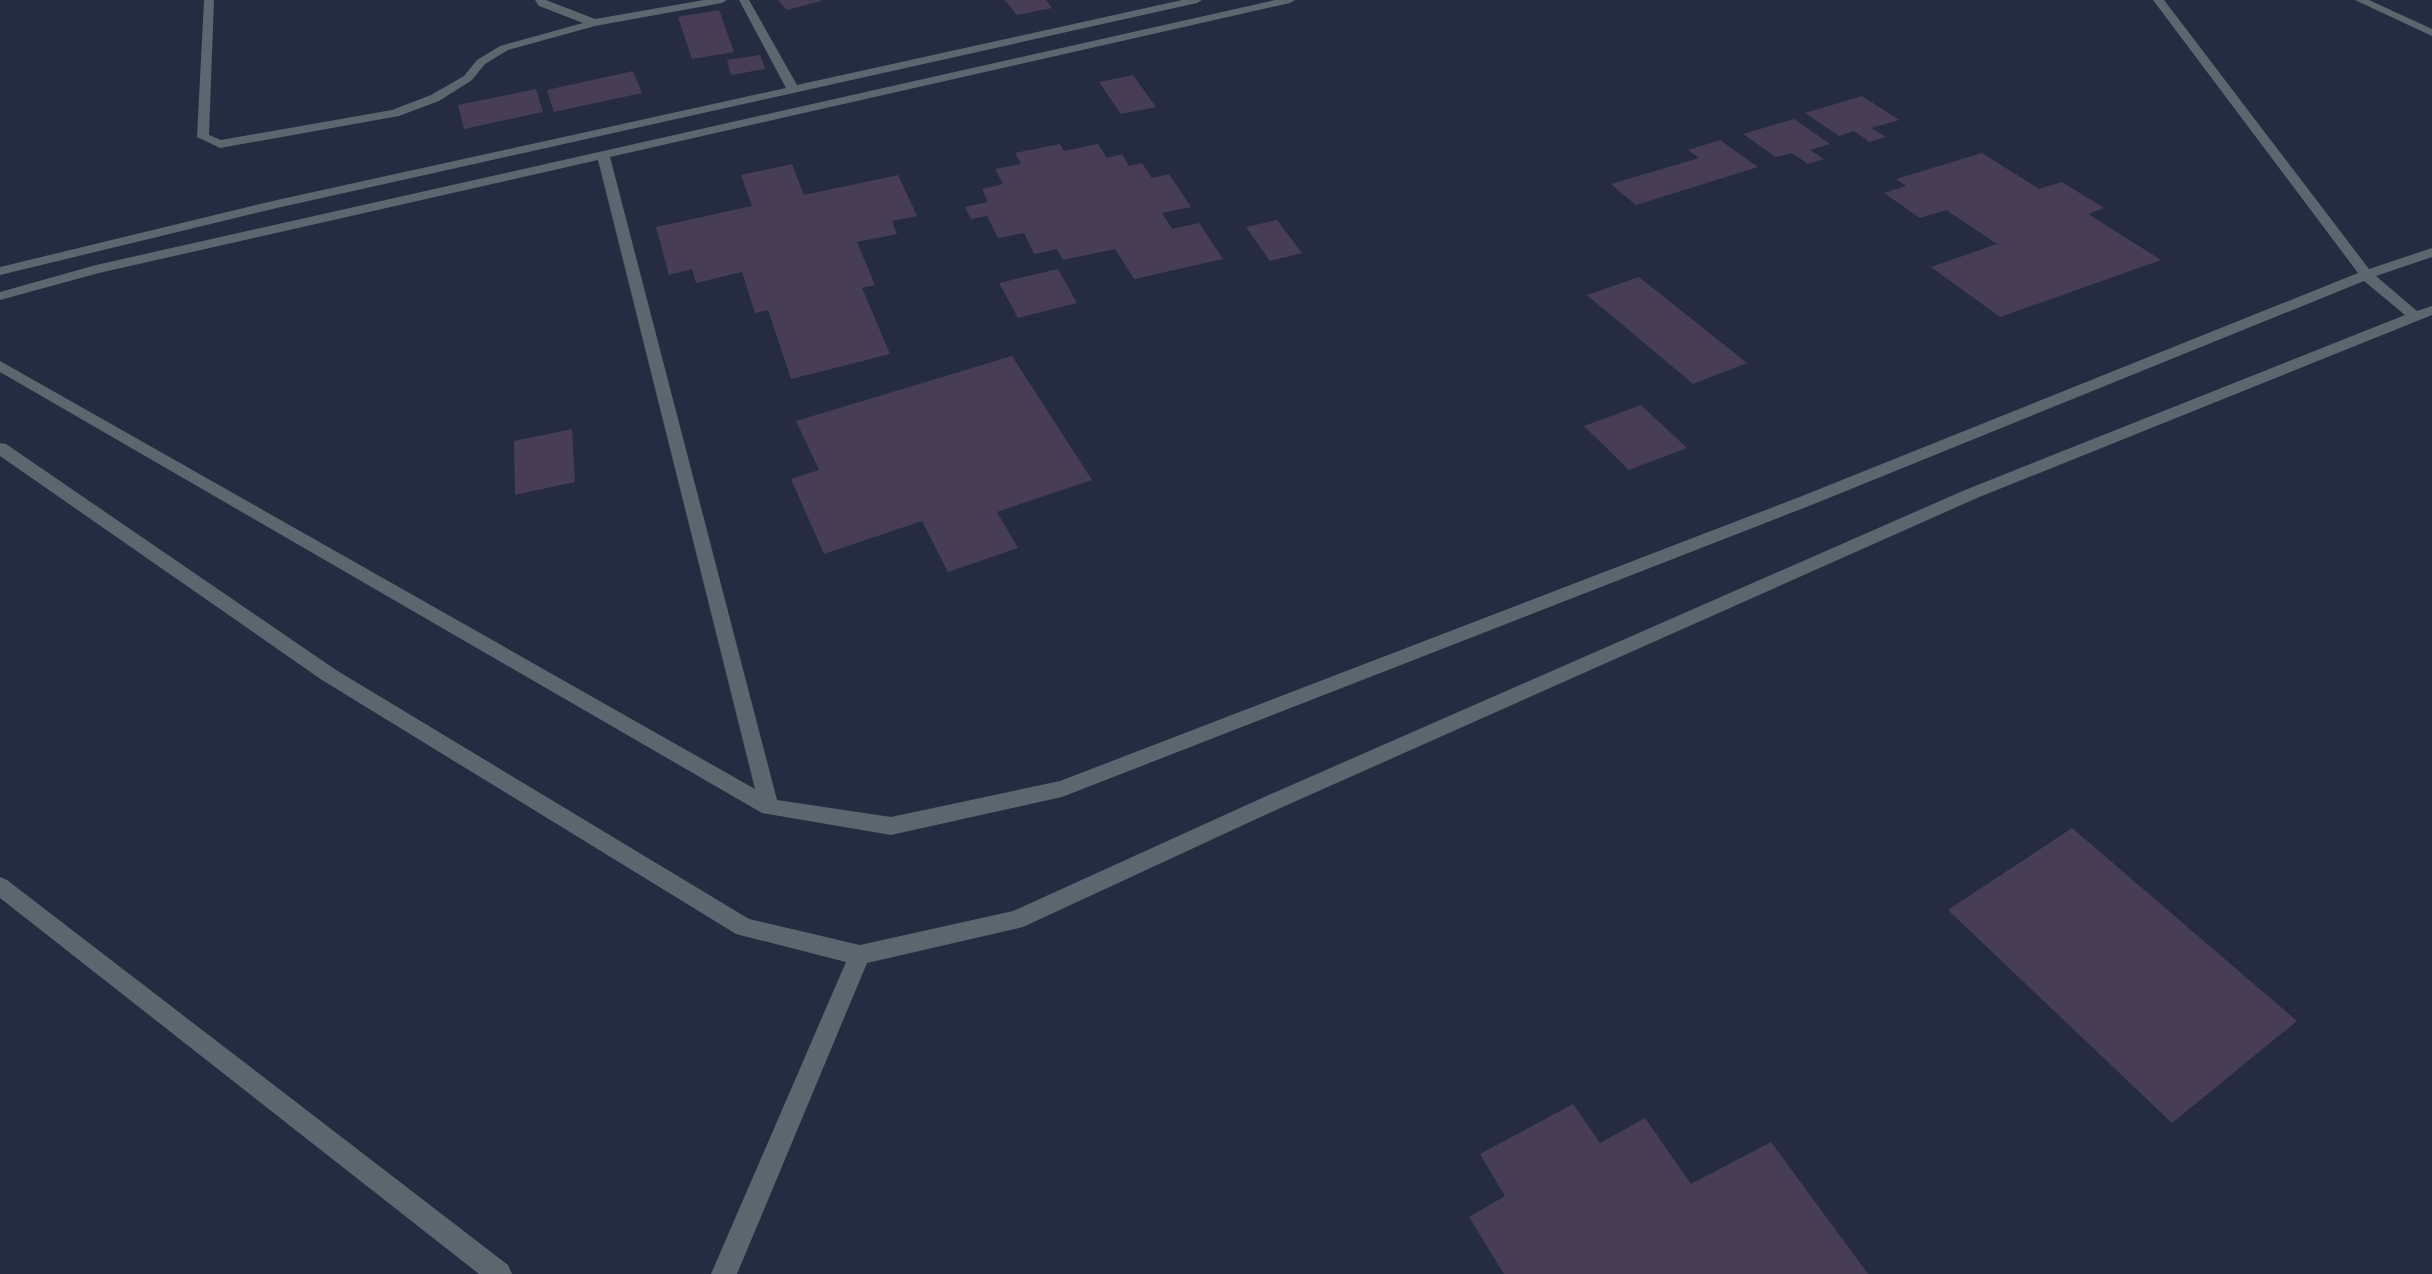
<svg xmlns="http://www.w3.org/2000/svg" width="2432" height="1274" font-family="Karla,sans-serif">
<rect width="100%" height="100%" fill="#252c42"/>
<path fill="#473e56" d="M778,0H821V1L787,10Z
M1005,0H1046L1052,8L1017,15Z
M719,10L734,52L692,59L678,17Z
M760,55L765,69L731,75L727,60Z
M633,71L642,93L554,112L547,90Z
M1133,75L1156,107L1121,114L1099,82Z
M536,89L543,112L464,129L458,105Z
M1862,96L1899,120L1871,128L1886,137L1870,142L1854,131L1839,136L1805,113Z
M1794,119L1830,144L1810,150L1824,159L1808,164L1792,153L1776,157L1743,134Z
M1720,140L1758,167L1636,205L1611,184L1699,158L1688,150Z
M1060,144L1064,151L1098,144L1107,158L1122,154L1129,166L1142,163L1152,178L1169,174L1191,207L1162,213L1172,229L1199,223L1223,259L1134,279L1115,249L1063,260L1057,249L1034,254L1024,233L998,238L987,216L971,219L965,207L988,202L982,189L1003,184L995,169L1021,164L1015,153Z
M1982,153L2039,189L2062,182L2104,208L2088,214L2161,260L2000,317L1931,267L1997,244L1946,210L1920,218L1884,193L1906,186L1896,179Z
M792,164L804,195L898,175L917,216L892,221L897,234L857,242L875,285L862,288L890,354L791,379L768,310L755,313L742,272L696,283L692,269L669,275L656,227L752,206L741,175Z
M1277,220L1302,253L1270,261L1246,227Z
M1058,269L1077,303L1018,318L999,283Z
M1639,277L1747,363L1693,384L1587,295Z
M1012,356L1092,480L997,512L1018,548L948,572L922,521L824,554L791,479L819,470L796,421Z
M1641,405L1687,448L1629,470L1584,426Z
M572,429L575,482L515,495L514,441Z
M2072,828L2297,1021L2172,1123L1948,910Z
M1573,1104L1600,1143L1645,1118L1691,1184L1771,1142L1868,1274H1504L1469,1217L1505,1196L1480,1154Z"/>
<g fill="none" stroke-linecap="round" stroke-linejoin="round">
<path fill="#5b666e" fill-rule="evenodd" d="M204,0H214L209,135L221,140L392,110L431,95L464,76L477,60L500,46L583,23L539,6L535,0H546L595,19L704,0H727L722,3L595,26L508,50L485,64L472,80L439,101L399,116L220,148L197,137Z
M739,0H749L797,85L1182,0H1202L1197,3L277,208L0,275V267L277,200L786,88Z
M1275,0H1295L1290,3L610,157L777,800L891,817L1060,781L1802,496L2358,273L2153,0H2164L2369,269L2432,248V257L2376,276L2417,311L2432,306V315L1977,498L1276,810L1023,927L867,963L737,1274H711L846,962L736,934L322,680L0,456V443L6,444L336,670L749,919L860,945L1013,911L1262,798L1965,490L2405,315L2364,281L1814,504L1062,797L891,835L762,813L0,372V361L755,789L598,160L99,273L0,300V292L96,265Z
M2355,0H2369L2432,29V36Z
M0,877L7,880L508,1265L512,1274H479L0,898Z"/>
</g>
</svg>
